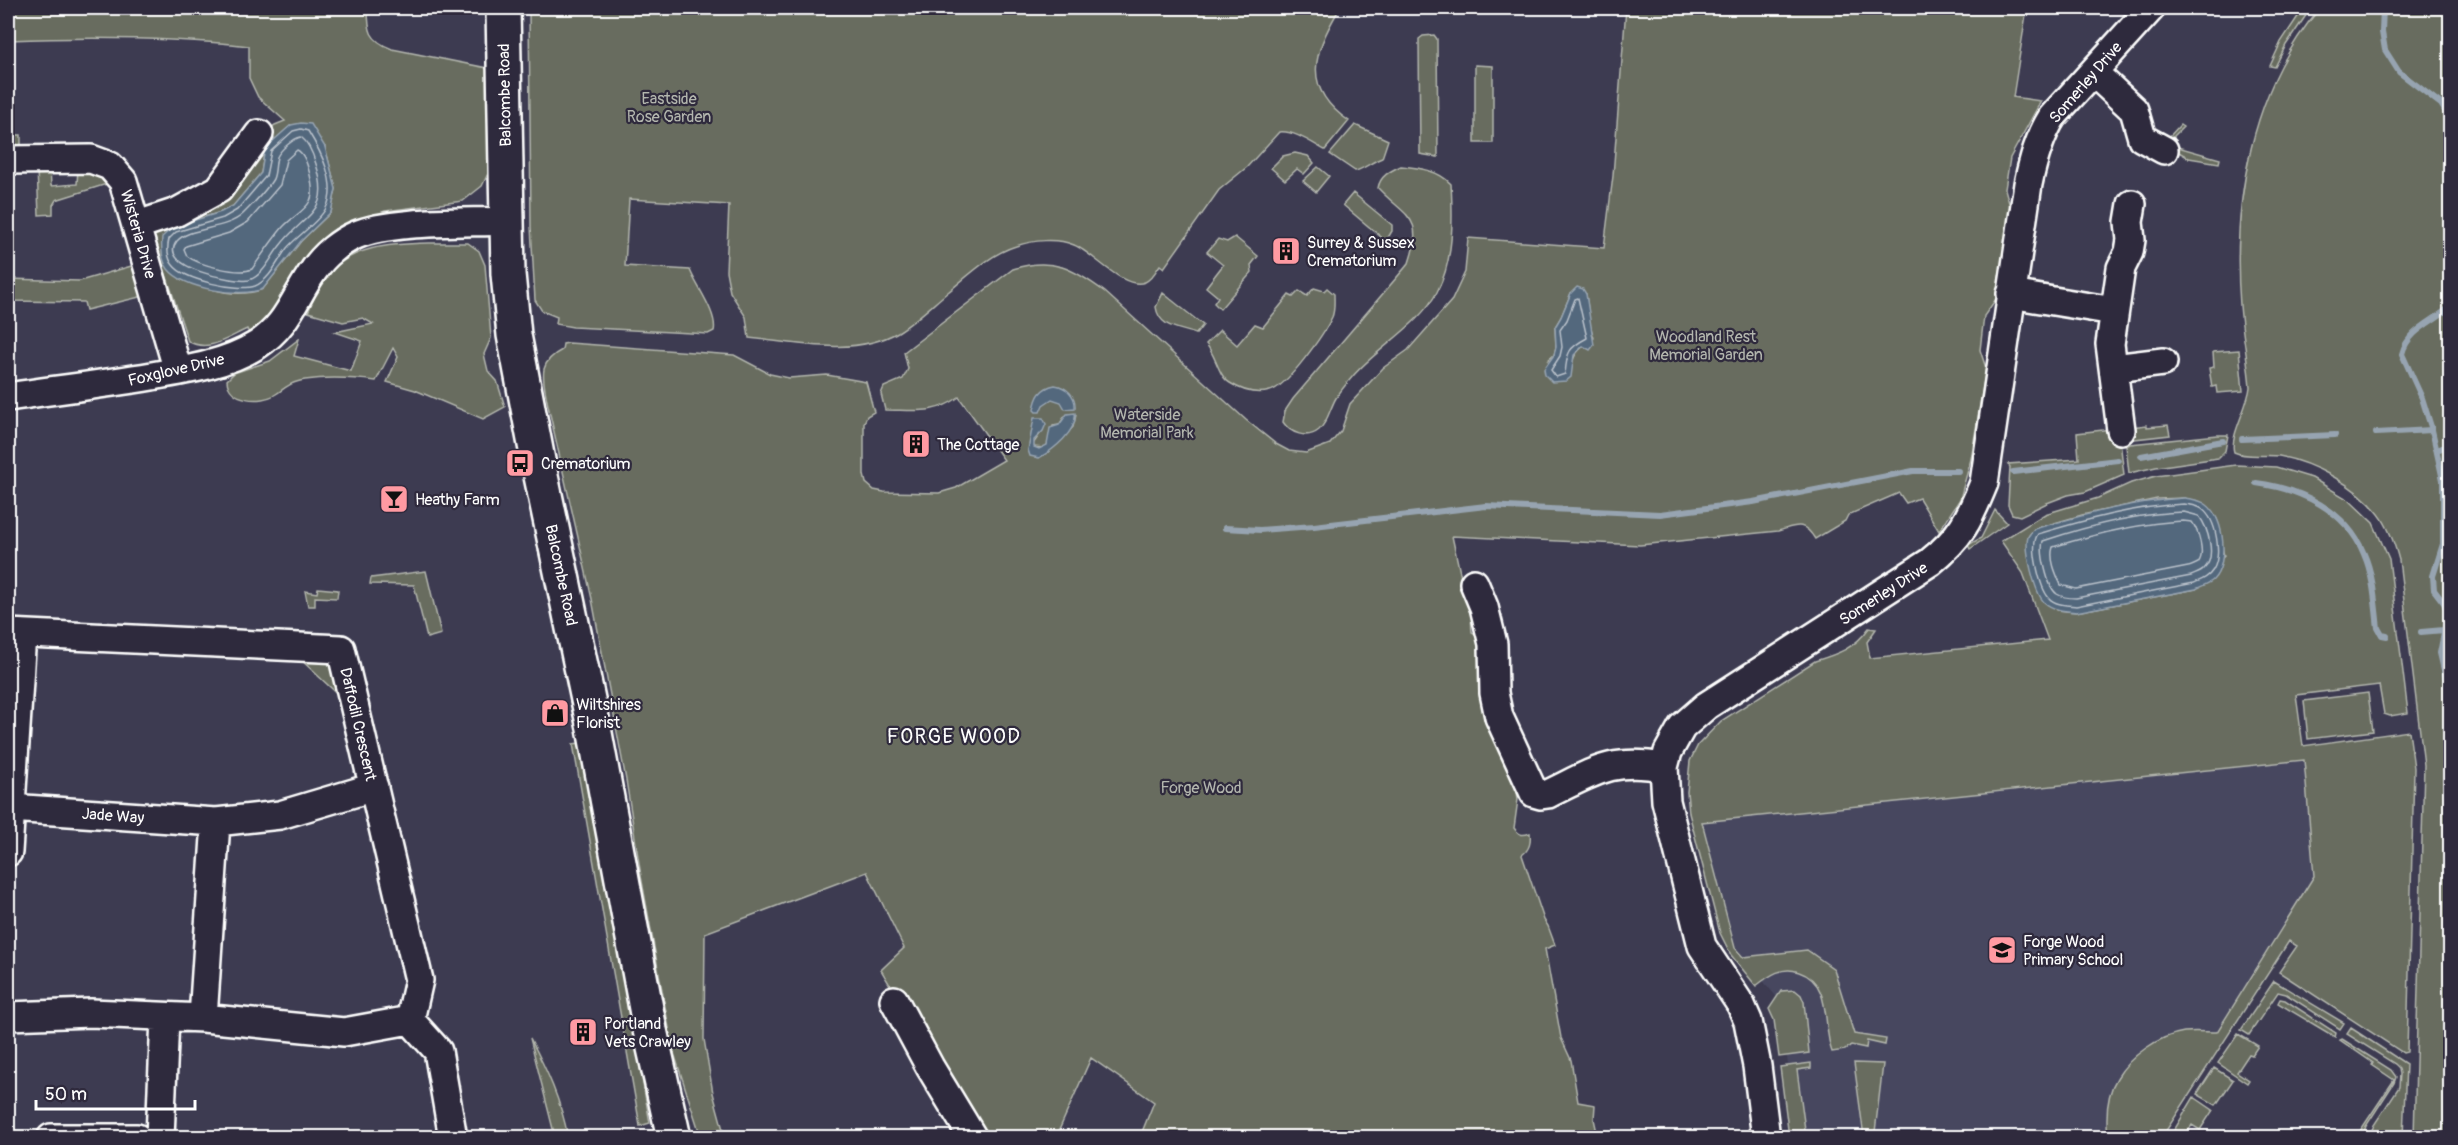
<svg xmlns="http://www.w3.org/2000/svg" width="2458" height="1145" font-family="Pangolin,sans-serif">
<rect width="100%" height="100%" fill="#3d3b51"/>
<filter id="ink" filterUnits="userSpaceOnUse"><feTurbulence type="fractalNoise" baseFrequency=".0167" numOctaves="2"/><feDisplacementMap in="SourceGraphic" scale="12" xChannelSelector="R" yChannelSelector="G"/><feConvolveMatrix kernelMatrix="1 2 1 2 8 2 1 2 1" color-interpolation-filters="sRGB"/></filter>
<g filter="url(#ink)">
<path fill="#47475f" d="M2304,760L2314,876L2217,1032L2183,1033L2167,1037L2110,1100L2107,1120L2108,1137H1797L1780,1001L1736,949L1702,822Z"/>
<path fill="#676c5e" stroke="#b3b6ae" stroke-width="1.5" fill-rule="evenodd" d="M8,8H368C368,31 369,40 392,49L487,68L492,121V165L482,186L463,201L385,211L336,232L318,247L302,264L277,309L250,335L247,329C227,338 208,353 188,341L151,229L265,133L275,125L285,121L258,97L249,78V46C168,37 89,37 8,40ZM325,147L336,189L331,212L301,241L263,289C236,300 206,288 180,279L173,227L221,212L233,206L261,173L265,148Z
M529,8H1340C1313,52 1301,88 1349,121L1325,150C1312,143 1294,130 1279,132L1247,167L1219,190L1164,268L1160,265C1156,271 1152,279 1145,282C1124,291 1094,253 1074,245C1057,238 1033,240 1016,246C990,254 969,275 948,292C932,305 916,321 898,332C855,357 796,343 749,338L746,317L730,292L726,271L729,205L629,199L625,266L690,270C696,286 718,314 714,331L708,334L691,333L573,327L556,324L557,317L542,311L535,300L531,226Z
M1626,8H2027L2013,97L2041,101L2010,158L2005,189L2011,210L1996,299L1984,316L1980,350L1986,368L1971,459L1960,499L1939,531L1919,498L1906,503L1899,493L1848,515L1845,521L1815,539C1803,520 1796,526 1778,531L1640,545L1452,536L1465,596C1475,609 1470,618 1472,632L1483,638L1485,717L1515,780L1518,799L1514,828C1519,835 1522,836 1530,833C1531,842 1530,849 1522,855L1544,920L1548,926L1555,945L1545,949L1561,1038L1571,1060L1578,1102L1595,1105L1594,1119L1598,1137H1140L1154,1102L1091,1058L1056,1137H973L891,993L890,985L881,970L904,948L867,872L705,933L704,1039L713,1093L725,1137H701L673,1050L641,876L626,780L592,599L547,401C543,377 537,363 562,350L563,344L569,343L734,355L770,374L789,378L827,375L866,382L874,412L867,416L864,423V475L866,483L874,490L884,492L939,493L956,488L1004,460L959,397C935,415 914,410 885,410L881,394L884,387L903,379L908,369L904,352L1013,269C1052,256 1074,269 1105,292L1246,420L1276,444L1289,451L1306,453L1330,444L1341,431L1350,404L1383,368L1408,350L1452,300L1465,272L1468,238L1604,248L1613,176ZM1571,293L1586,294L1590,325L1594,338C1583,347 1575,350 1572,364L1548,360L1554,355L1556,347L1555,327L1561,317ZM1076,415L1073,427L1047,453L1028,450L1043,418L1040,434L1033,444L1034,447L1044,448L1047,446L1053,426L1059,425L1065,416Z
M2297,8H2311L2286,45L2275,67L2270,66L2281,42L2301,12Z
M2320,8H2450V1137H2414L2424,765L2399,560C2395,545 2389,527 2379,514C2356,485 2314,463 2279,456C2265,454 2246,458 2234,452C2229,437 2248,407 2250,387C2248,360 2242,333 2240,305C2232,202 2251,89 2320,8Z
M1434,35L1437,39L1438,157L1420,154L1419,39L1423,36Z
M1475,65L1493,66V143H1475Z
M8,121H14L15,135H21V152H8Z
M1355,125L1388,140L1382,158C1373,161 1362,170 1355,171L1330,154Z
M2180,125L2183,127L2174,136V146L2220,159L2219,163L2189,158L2172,148L2169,137Z
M1295,153L1308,156L1314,163L1304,174L1297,169L1285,180L1271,168L1283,156Z
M1401,166C1420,168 1438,170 1451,184C1453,219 1454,260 1437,292C1420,325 1377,348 1353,376C1347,383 1341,390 1336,398C1330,408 1328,422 1319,430C1307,440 1290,433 1283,422L1285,411L1293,399L1409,263C1425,216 1406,218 1378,188C1380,176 1390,171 1401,166Z
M1318,167L1329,176L1316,192L1303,181Z
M50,168L51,186L77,184L78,169L97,173L110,183L56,200L53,205V214L39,215L37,169Z
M1353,193L1392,225V231L1386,241L1343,205Z
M1235,237L1258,256L1251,265L1252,272L1220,309L1214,303L1218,297L1206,287L1223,265L1207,252L1218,239L1227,242Z
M433,243H468L479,251L485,265L491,338L484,354L488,371L497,381L505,407L483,419L415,390L387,382L398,357L393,348L376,381C353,378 327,377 305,380C289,383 288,386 276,394C261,404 228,401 227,380L234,373L270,361L299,339L294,356L351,371L362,341L335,332L373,324L363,318L343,322L308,312C313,301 317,288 325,278C351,244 393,244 433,243Z
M135,265L144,296L86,310L84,302L8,301V279L80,281Z
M1314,288L1324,291L1327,288L1334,294C1334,302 1335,310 1332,317C1324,334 1287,387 1270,391C1256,395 1241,390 1230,383C1218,376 1216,355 1206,344L1220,330L1237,345L1255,324L1263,327L1289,295L1293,297L1299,291L1307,296Z
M1163,293L1203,325L1196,334C1180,328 1159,328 1156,307Z
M2239,350L2243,391L2217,393L2216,386L2212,387L2209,368L2214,367L2213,352Z
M2147,425V427L2168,425L2170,435L2125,440L2131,427Z
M2112,429L2119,432L2124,475L2085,492L2068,495L2047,503L2020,516L2012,514L2008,505L2010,467L2008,464L2079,459L2077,433Z
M2218,435H2228L2225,451L2218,458L2156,467L2129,473L2126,446L2130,444Z
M2236,465L2276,467L2312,478L2349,500L2373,523L2389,559L2408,713L2390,716L2384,714L2379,685L2296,695L2303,746L2409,731L2414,768L2407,1052L2403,1053L2279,972L2297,946L2289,941L2162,1137H2108C2106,1119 2106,1095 2117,1078C2130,1056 2158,1036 2184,1032C2195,1031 2206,1032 2217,1032L2314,876L2304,760L1702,822L1735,948L1743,957L1807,950L1834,969L1854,1034L1886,1039L1885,1045L1867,1041L1866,1048L1851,1045L1845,1050L1832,1052C1822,1026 1833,983 1799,972C1782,966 1770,975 1756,986L1731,955L1720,933L1689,813L1687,792L1690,761L1698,745L1721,721L1815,661C1838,654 1855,648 1869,628L1876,629L1867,642L1870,658L2048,640L2023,573L2001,541L2045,514L2098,498L2131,483L2156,476ZM2184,498L2217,519L2224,556L2196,589L2076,612L2057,610L2033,576L2028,537L2034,529L2082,515L2157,499Z
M1995,510L2007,523L1970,549L1968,545L1981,538Z
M426,571L441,634L427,638L414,585L370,584L371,578Z
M318,588L338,590L337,598L315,597V606H308L305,591L317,593Z
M297,656C339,662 331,663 345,701Z
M2368,693L2373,731L2308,739L2304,701Z
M580,743L583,747L650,1123L640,1126L573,744Z
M2274,981L2344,1023L2340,1029L2286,994L2278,992L2249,1035L2241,1030Z
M1795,990L1801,995L1804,1002L1809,1053L1779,1057L1774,1020L1769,1009L1781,991Z
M2280,999L2285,1000L2336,1033L2335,1037L2278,1003Z
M2351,1028L2406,1064L2403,1137H2369L2374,1125L2399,1087L2400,1074L2399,1068L2395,1064L2347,1034Z
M2238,1034L2258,1046L2252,1055L2249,1054L2237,1072L2249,1080L2247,1083L2218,1063Z
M530,1038C547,1070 561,1101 568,1137H555Z
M2342,1039L2391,1070L2396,1077L2394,1083L2366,1126L2362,1137H2356L2394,1080L2372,1065L2373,1063L2340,1040Z
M1811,1063V1068L1797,1070L1806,1137H1789L1780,1067Z
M1854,1063L1883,1064L1875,1132L1891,1137H1864Z
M2214,1068L2233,1080L2216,1105L2197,1094Z
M2194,1097L2213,1110L2200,1130L2192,1125L2184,1137H2170Z"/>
<path fill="#52677d" stroke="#97a4b1" stroke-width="1.5" d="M301,123L311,124L325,147L336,189L331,212L301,241L263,289C241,298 184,289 168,269C161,260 161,248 162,237L173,227L221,212L233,206L261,173L265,148L291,125Z
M1577,287L1583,289L1586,294L1594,345L1590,350L1583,346L1574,355L1571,377L1566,381L1552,382L1545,375L1544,369L1554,355L1556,347L1555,327L1561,317L1571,293Z
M1055,385C1067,387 1076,396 1075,408L1065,409L1061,402L1052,399L1043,405L1040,412H1036L1034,410C1036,397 1040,388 1055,385Z
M1075,413C1078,431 1053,450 1039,458L1030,456L1028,450L1034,418H1043L1046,424L1043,431L1034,440V447L1039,449L1047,445L1050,428L1059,425L1067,414Z
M2184,498C2192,499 2201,500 2207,505C2225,519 2229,564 2213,580C2209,584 2201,586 2196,589L2076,612C2066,611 2052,610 2044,602C2035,593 2024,549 2028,537C2029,534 2032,532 2034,529C2083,515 2133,501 2184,498Z"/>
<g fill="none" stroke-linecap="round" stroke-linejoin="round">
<path stroke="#bac2cb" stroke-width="1.5" d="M301,129L308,131C321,152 338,184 326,208C320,221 297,236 287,248C278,260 270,280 255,286C238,292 184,280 173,265C167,258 167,247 169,239L176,232L223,218L237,210L266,176L271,151L293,131Z
M301,137C309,143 313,154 316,164C332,214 305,212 279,247C271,257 263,276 249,280C234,283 156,267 177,241C189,227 227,230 243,214C253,204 266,191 273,179C276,172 275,164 277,157C280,150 294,138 301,137Z
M297,150C307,154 316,190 310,201C305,211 291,218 283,227C272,240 262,255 252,269C239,275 198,265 187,256L184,249L186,246L229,233L248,222L280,185L286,160Z
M1578,298L1587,338C1568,348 1567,352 1565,374L1556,377L1551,370L1560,356L1562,347L1560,330L1567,320L1575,299Z
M2184,504C2190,505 2197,505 2202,509C2217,520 2222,555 2213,570C2208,578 2201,580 2194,583L2076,606C2067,605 2055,605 2049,598C2040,588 2029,545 2038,534C2085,520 2135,506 2184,504Z
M2184,512L2199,516C2208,528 2217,557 2204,569C2201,573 2195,574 2191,576L2076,598C2070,598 2063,598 2057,594C2047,587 2040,552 2043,541C2088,526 2137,513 2184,512Z
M2183,521L2192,522C2198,530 2206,554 2198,563C2196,564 2190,567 2188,567L2076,589L2061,585C2056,574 2049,559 2053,547C2095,534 2139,523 2183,521Z"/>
<path stroke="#97a4b1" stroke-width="6" d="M2383,8L2382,32L2385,50L2399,72L2441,104L2450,119
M2450,307C2433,322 2408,330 2402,354L2422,398L2432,430L2443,480V544L2433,576L2434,590L2444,603L2448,613L2440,653L2450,696
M2376,433L2432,430
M2242,439L2335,435
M2437,450L2450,445
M2141,456L2223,441
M2013,472L2118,460
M2256,483C2301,489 2346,510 2364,554C2374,577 2375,604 2378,628L2382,635L2387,636
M1225,528L1260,530L1314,526L1486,506L1660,514L1753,502L1913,471H1958
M2421,632L2444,630"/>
<g stroke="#fff" stroke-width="32">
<path id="minor" d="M2093,72L2134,110L2142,138L2164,150
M8,160L91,159L110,166L123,181L178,371
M138,225L177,212L219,189L259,134
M2011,294L2114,311
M2114,368L2163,362
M8,397C56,390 104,384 152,376C188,370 226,364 257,345C288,325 294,298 314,270C324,255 340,242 356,235C391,220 466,223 506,221
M2121,430L2110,344L2121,268L2129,252L2131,240L2129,222L2132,204
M1474,583L1484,607L1493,644L1494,693L1499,717L1534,793L1541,795L1548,794C1596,771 1610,758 1664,767
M8,633L341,649L419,980L410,1020L344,1032L203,1018L91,1013L8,1016
M10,808L216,822L280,815L374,787
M8,852L22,634
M894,1000L930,1067L973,1138
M203,1018L216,822
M410,1020L438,1051L453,1138
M51,1138H137
M160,1138L165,1017
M1766,1138L1757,1066L1748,1021L1741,1005L1702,946L1666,801L1664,767L1668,752L1682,727L1706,706L1930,562C1961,537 1969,520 1984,483L2028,184C2033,160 2039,138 2052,117L2151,8"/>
</g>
<g stroke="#fff" stroke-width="38">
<path id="major" d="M503,8L508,274L514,335L541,476L594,728L650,1030L674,1138"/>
</g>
<use href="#minor" stroke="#2f2a3d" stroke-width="27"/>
<use href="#major" stroke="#2f2a3d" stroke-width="33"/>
</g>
</g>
<defs>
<g id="building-square" transform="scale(1.5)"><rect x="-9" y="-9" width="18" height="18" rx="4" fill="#ff9aa2" stroke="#2f2a3d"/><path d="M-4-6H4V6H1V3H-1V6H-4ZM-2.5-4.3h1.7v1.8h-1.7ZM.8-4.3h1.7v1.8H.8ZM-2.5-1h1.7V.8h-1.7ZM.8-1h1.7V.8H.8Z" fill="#111"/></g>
<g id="bus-square" transform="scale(1.5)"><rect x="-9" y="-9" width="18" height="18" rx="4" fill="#ff9aa2" stroke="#2f2a3d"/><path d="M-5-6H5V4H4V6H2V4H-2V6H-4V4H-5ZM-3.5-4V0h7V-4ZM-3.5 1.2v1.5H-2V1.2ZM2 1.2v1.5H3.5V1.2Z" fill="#111"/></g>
<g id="bar-square" transform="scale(1.5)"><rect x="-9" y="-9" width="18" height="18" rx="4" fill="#ff9aa2" stroke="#2f2a3d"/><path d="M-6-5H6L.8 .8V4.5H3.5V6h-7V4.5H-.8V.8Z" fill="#111"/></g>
<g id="shop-square" transform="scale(1.5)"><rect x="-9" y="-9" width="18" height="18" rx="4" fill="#ff9aa2" stroke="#2f2a3d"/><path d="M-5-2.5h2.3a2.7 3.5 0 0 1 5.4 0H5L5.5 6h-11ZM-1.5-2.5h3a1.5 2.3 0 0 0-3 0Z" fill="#111"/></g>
<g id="school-square" transform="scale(1.5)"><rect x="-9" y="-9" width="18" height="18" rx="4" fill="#ff9aa2" stroke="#2f2a3d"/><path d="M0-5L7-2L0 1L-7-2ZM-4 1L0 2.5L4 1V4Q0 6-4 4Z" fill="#111"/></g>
</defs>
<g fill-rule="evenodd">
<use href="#building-square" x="1286" y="251"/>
<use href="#building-square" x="916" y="444"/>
<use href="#bus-square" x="520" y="463"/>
<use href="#bar-square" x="394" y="499"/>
<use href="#shop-square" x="555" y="713"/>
<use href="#school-square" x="2002" y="950"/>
<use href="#building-square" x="583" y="1032"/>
</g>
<g text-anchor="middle" stroke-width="4.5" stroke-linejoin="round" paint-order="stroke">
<g font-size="16" fill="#fff" stroke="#2f2a3d">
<text transform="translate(2085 82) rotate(-49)" y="6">Somerley Drive</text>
<text transform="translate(504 95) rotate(-91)" y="6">Balcombe Road</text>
<text transform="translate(139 234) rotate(74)" y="6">Wisteria Drive</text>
<text transform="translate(176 369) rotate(-13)" y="6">Foxglove Drive</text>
<text transform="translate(562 575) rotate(78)" y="6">Balcombe Road</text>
<text transform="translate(1883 593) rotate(-33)" y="6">Somerley Drive</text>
<text transform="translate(359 724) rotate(77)" y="6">Daffodil Crescent</text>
<text transform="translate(113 815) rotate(4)" y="6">Jade Way</text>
</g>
<g font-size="16" fill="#b3b6ae" stroke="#2f2a3d">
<text x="669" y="104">Eastside<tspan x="669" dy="18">Rose Garden</tspan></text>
<text x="1706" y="342">Woodland Rest<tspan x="1706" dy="18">Memorial Garden</tspan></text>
<text x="1147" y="420">Waterside<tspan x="1147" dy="18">Memorial Park</tspan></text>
<text x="1201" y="793">Forge Wood</text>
</g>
<g font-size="16" fill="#fff" stroke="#2f2a3d" text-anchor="start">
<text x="1307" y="248">Surrey &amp; Sussex<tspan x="1307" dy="18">Crematorium</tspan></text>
<text x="937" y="450">The Cottage</text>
<text x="541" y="469">Crematorium</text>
<text x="415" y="505">Heathy Farm</text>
<text x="576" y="710">Wiltshires<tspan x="576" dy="18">Florist</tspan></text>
<text x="2023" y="947">Forge Wood<tspan x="2023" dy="18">Primary School</tspan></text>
<text x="604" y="1029">Portland<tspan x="604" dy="18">Vets Crawley</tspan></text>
</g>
<g font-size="20" letter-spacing="1.5" fill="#fff" stroke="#2f2a3d">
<text x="954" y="743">FORGE WOOD</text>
</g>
</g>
<rect width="2458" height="1145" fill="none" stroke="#2f2a3d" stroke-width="30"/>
<rect x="15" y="15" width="2428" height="1115" fill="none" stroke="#fff" stroke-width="2" filter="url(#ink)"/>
<path d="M36 1100v9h159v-9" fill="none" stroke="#ffffff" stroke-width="3"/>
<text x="45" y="1100" font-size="18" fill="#ffffff" stroke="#2f2a3d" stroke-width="4.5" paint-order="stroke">50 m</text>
</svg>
